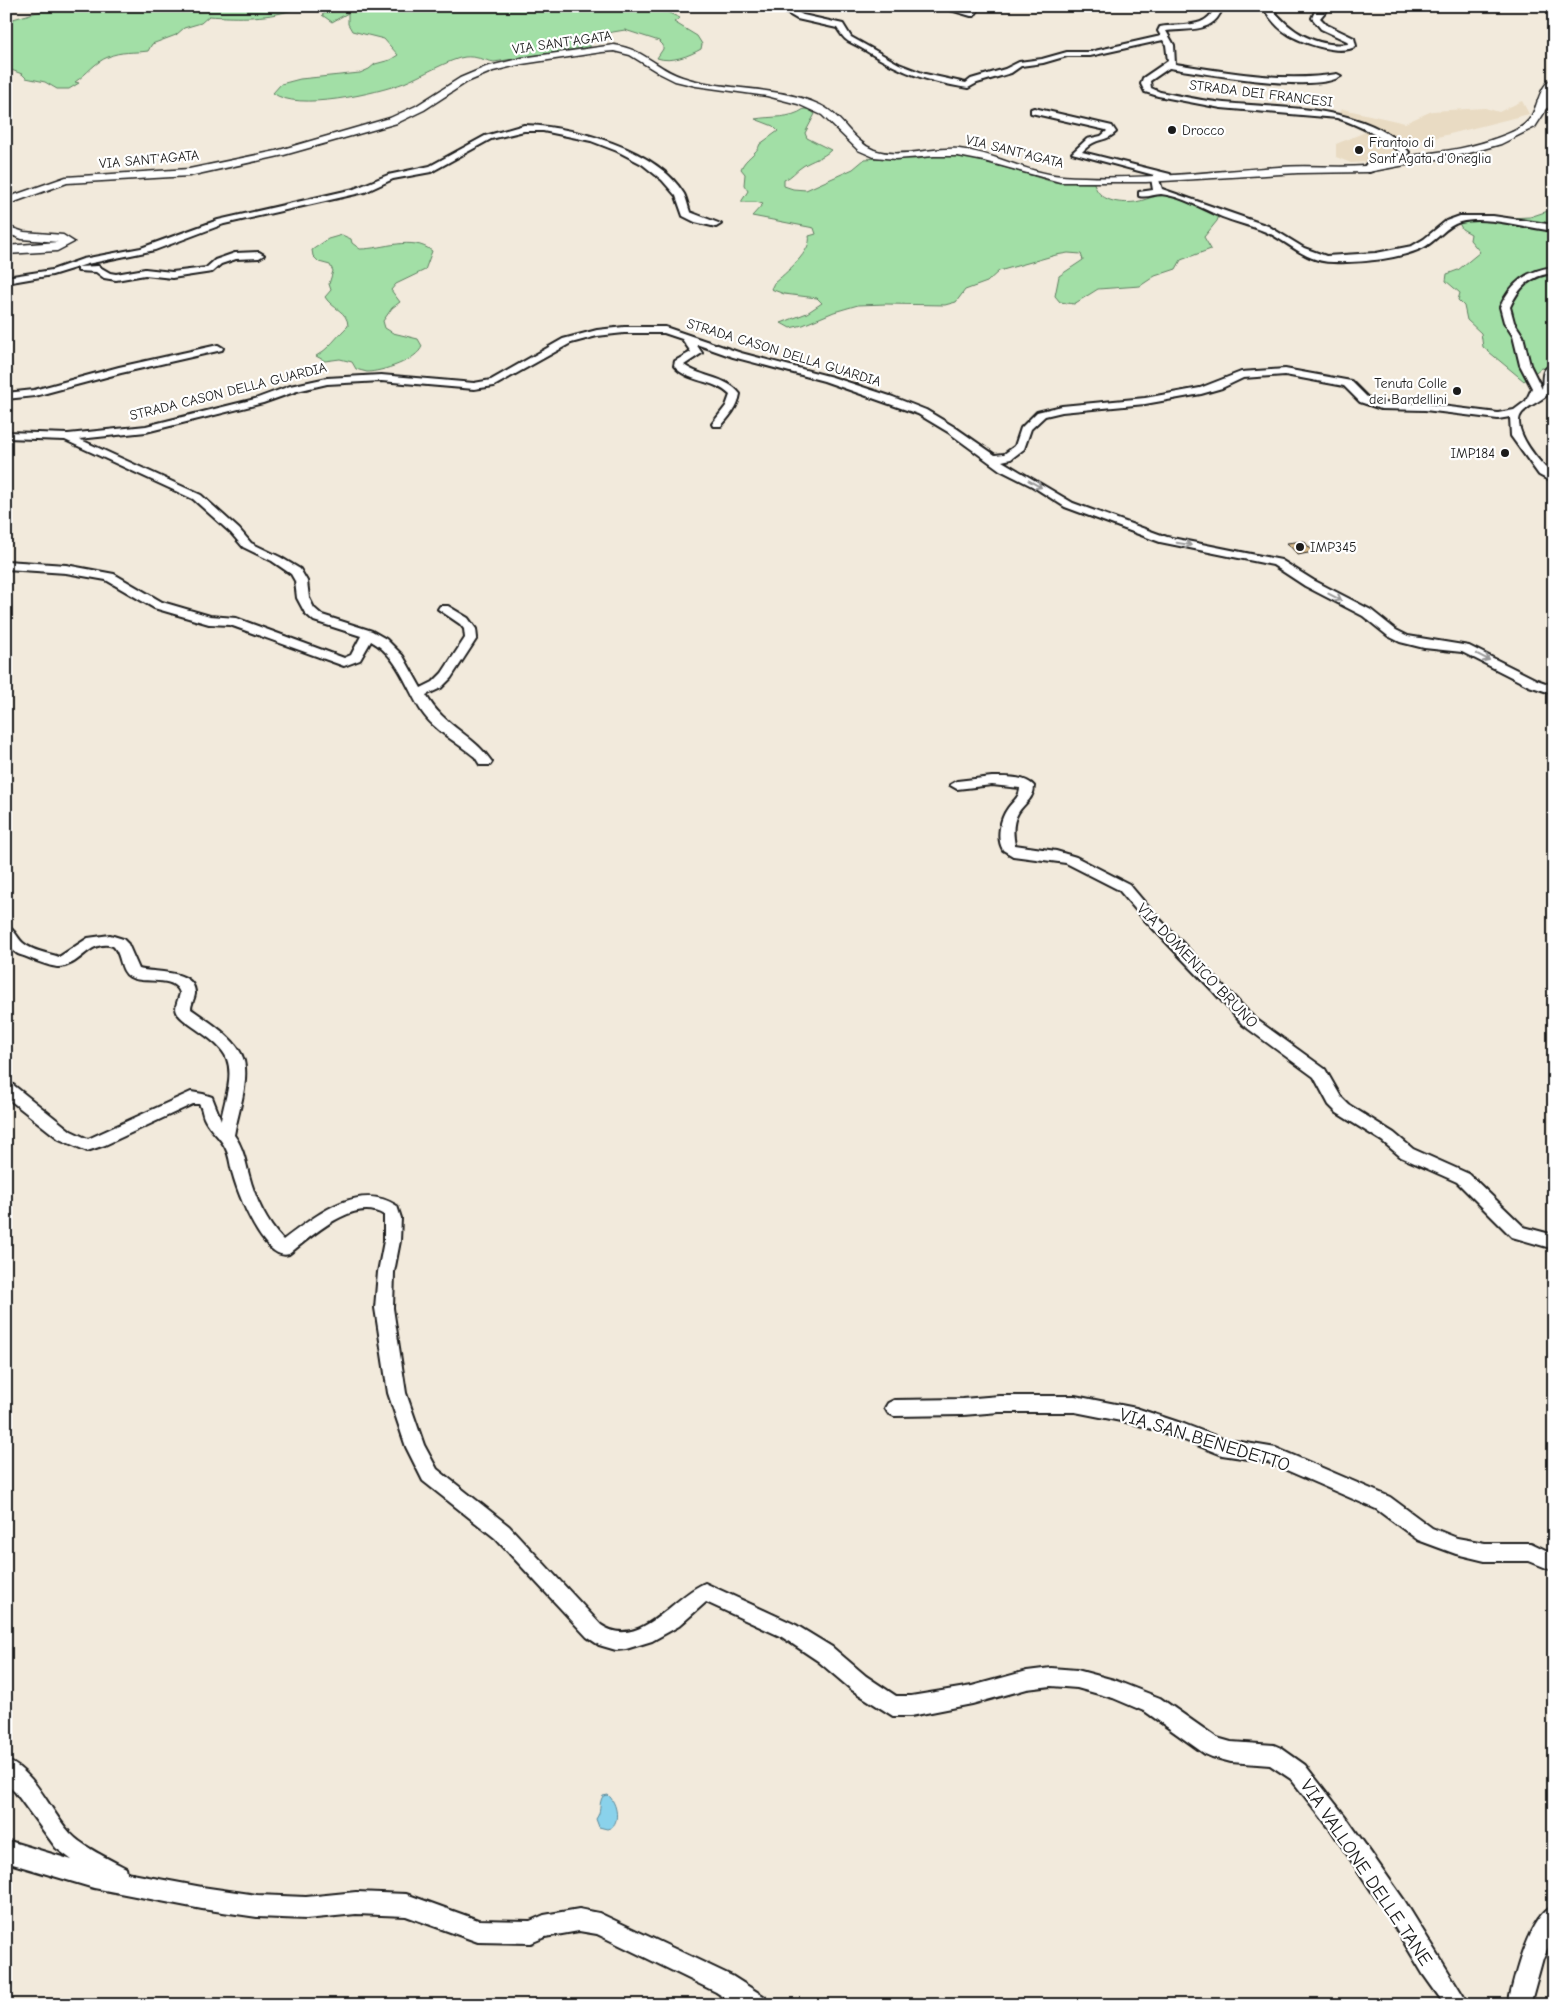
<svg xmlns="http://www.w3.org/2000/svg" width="1560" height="2011" font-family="'Comic Neue',sans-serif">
<rect width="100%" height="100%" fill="#f2eadc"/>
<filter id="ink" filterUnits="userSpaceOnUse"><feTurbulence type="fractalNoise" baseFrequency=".02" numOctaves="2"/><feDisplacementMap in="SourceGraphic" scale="10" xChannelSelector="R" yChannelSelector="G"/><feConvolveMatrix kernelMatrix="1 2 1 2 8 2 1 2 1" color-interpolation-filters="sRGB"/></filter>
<g filter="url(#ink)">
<path fill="#e9dbc3" d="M1522,101L1529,114L1426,140L1404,144L1357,119L1337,114L1343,109L1405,123L1432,111L1485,108L1499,112Z
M1368,131L1399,153L1368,162L1351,163L1336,157V144Z"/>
<path fill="#a2dfa6" stroke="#5f7e61" d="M84,6H290L297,8C270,19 238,18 209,16L201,23L184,28L176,35L152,44L148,51C135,53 120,51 108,57C95,62 87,74 75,82L79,83L69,89H57L45,82L26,78L22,74L6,68V54L9,51L6,49V21L41,11Z
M336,6H630L635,10L667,12L680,18L674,22L697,36L702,44L701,49C689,56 671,63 657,58L663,49V45L659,41L625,30L583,37L591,46L583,48L494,62C484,60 475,56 465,57C452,58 419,77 404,83C377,93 297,112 273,93L281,84L300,79L360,73L369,69L375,64L390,60L398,55L384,39L352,31L348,24V13L332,22L322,15Z
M804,109H808L815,114L805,133L807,138L831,150C823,158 812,160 803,166C795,171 792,177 784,180V186L793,189L806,190L853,169L865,159L878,158L917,159L942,155L967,156L1053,182L1094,183C1098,201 1119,204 1135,202C1143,201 1150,197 1158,196C1176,193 1207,203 1219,216L1217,221L1204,237L1211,249L1181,260L1176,269L1155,276L1140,286L1098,289L1074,304L1060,302L1055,296L1059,276L1083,260L1081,254L1068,253L1056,255L999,271L987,282L965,290L956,302L945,305L886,304L858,305L834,312L803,325L790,328L781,323L807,313L822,303L817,298L784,294L771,289L774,283C785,274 813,250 809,236L816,234L814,228L752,216L763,204L756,202H741L748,191L744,185L745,174L741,169C745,158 757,154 760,144L778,131L773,126L755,119C772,116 790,119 804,109Z
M1554,209V372L1541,368L1524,381L1483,347L1481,333L1467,320L1464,306L1458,300L1460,293L1446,281L1447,274L1458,270L1480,252L1470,240L1471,234L1462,229L1459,223L1488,215L1509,218L1530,217Z
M342,235L351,239L352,243L360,249C383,249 412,235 432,251L425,270L396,284L391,290L400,302L392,308L383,321L385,328L393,333L418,339L422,346C418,360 381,372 367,372C363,371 359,370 356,369L352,362L340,359L325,361L316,356C329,349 337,336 348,326C348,311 332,309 325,297L331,290L329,284L333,271L330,265L319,262L313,256L312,250L328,239Z"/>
<path fill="#8ad2eb" stroke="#5e8998" d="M608,1795C617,1802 622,1826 607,1829L599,1827L596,1819C602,1811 598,1804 603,1796Z"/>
<path fill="#d5b98a" stroke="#1c1c1c" d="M1304,541L1313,552L1298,555L1287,543Z"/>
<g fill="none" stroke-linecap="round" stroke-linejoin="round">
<g stroke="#1c1c1c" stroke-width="4">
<path id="minor" d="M775,6H785L803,15L843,24L851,37L899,64L925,74L966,83L971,79L1005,69L1019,62L1042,59L1067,52H1090L1161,36L1158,31L1160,27C1181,23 1208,30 1215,6H1223C1215,34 1190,28 1166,31L1174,45L1175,64C1229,72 1283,83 1337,74L1341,76C1317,94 1202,73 1169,68L1150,81L1151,88L1160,92C1181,96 1203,101 1224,103C1283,109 1367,104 1409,152L1404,159L1374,166L1372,171L1369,172L1364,167L1368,162L1398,155L1400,152C1379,136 1362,126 1337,118L1221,108L1158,96L1145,92L1141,84L1143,78L1168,61L1166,45L1163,40L1090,56H1067L1043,63L1021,66L1011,73L977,83L968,88C925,81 900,72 863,49C848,40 847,44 837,28L797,19Z
M937,6H950L968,12L973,6H981L974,16H971Z
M1262,6H1270C1289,31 1316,48 1348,44L1347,41L1321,29L1312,18L1315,11L1321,6H1330L1320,18L1327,25L1354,38L1356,46C1340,57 1297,42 1282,30C1274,24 1268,15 1262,6Z
M1554,101V106L1540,110L1536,107Z
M1034,108L1112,126L1116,132C1107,141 1102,138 1093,143C1089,145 1085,149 1082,152L1170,174L1171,176L1167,179L1158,177L1162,189L1268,226L1304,248L1326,256L1376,253L1412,246L1424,239L1446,221L1460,216H1493L1554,225V231C1526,228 1487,215 1460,222C1446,226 1438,239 1426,246C1403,259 1359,263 1333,262C1303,262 1287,239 1261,230C1248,225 1235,222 1222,217C1203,209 1181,196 1161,194C1154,194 1147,198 1139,196V192L1153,190L1151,178L1154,175L1072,153L1087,139L1101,136L1107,131L1106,130L1031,113V109Z
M524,125C573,126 658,149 684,194C687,200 688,207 690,212L721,224L716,227L695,222L683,216L676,196L662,180L642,164L617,151L591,141L543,131H524L491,139L431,172L393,179L365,192L343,197L224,224L155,250L87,264L78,267L98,266L110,273L116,274L145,269L172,272L206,268L215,260L235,253L259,252L264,255L259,258L236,259L221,264L212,272L172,278L145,275L116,280L104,278L96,272L78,271V267L52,275L6,283V277L52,270L83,259L141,248L218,220L354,189L388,175L430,166L485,136Z
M1554,267V273C1531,275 1519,287 1510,307L1514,322L1523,336L1530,365L1542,389C1544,378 1539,369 1554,364L1552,376L1553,389C1545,400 1531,403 1522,413C1509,428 1542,467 1554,475V483L1539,475L1511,436L1510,417L1498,419L1425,410L1381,409L1360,402L1344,386L1285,375L1243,378L1222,388L1201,394L1145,404L1062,412L1045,416L1031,429L1024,449L1011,459L1002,461L1073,503L1167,537L1281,560L1313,580L1371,610L1396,630L1408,636L1469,646L1537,680L1554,686V694L1529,686L1462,652L1424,648L1400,642L1388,636L1363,616L1305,586L1273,565L1160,542L1065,507L1032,486L1000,470L948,432L918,414L824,381L733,357L696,344L702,353L684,365C702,378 726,376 740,394C738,407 729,417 721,426H713L712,424L726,406L730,395C714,379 688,383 674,366L675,361L691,352L682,339L664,333H624L597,336L571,343L494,386L474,389L381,381L327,384L297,391L263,403L146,432L79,439L201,495L239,529L251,543L280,557L300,569L307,581L309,598L314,608L322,615L372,631L386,639L403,656L421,688L433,682L442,673L465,638L464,629L460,624L438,609L440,606H448L468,618L476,629L477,638L451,678L441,688L426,695C443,726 474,735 492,762L490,765H480L475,757C458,743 434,730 422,712C406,687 398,656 371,641L360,660L344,666L230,625L209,624L154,608L106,580L66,573L6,569V561L66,565L114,574L162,602L210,616L236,618L344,658L351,655L361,636L314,621L305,613L297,598L295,581L291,574L272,561L243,547L231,533L193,499L65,440L6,438V432L68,434L146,426L255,399L290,386L327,378L381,375L474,383L491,380L563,339L597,330L624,327H665L741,353L832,377L893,397L926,410L956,428L995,455L1004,454L1015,446L1021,428L1037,412L1062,406L1145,398L1200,388L1241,372L1285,369L1351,381L1368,398L1382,403L1425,404L1498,413L1514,410L1526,401L1532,388L1520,365L1513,336L1504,322L1500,307C1511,283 1527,270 1554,267Z
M218,345L223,348L222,350L121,373L35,396L6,399V393L34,390L119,367Z
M992,777C1005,777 1025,776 1034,786C1034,799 1024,803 1018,813C1012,823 1013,835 1015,845L1056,851L1076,857L1129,884L1151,910L1253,1017L1325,1069L1341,1097L1349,1105L1394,1133L1413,1149L1469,1174L1524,1227L1554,1235V1249L1512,1237L1457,1182L1401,1157L1382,1141L1337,1113L1329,1105L1314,1077L1243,1025L1212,990L1141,916L1119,890L1066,863L1013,856L1003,850C996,838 1000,819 1008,808C1013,801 1020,797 1020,788L992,785L957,789L950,785L957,781Z
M6,926C15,929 17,938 23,943C32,951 48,953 59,957L88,938L110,935L123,939L128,944L139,969C154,973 196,969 195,994C194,1000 191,1004 191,1009C208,1021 239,1040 244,1061C249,1083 238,1112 234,1135C243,1147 245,1160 249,1175C255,1198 266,1222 283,1240C314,1217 358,1180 397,1206L401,1218L400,1241L394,1272L393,1308L406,1393L424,1445L437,1469L509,1526L601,1625C640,1652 674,1595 705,1583L796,1625L832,1647L866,1676L896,1696H911L972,1686L1027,1671L1051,1668L1077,1670L1114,1680L1160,1698L1217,1738L1231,1742L1274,1745L1281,1748L1305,1765L1345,1816L1404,1900L1469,2005H1445L1423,1974L1388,1916L1331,1830L1291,1779L1270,1765L1231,1762L1212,1757L1205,1754L1146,1712L1113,1698L1077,1688L1051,1686L1027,1689L972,1704L911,1716H893L852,1690L818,1661L782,1637L706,1602L679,1626L652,1641L626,1649L616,1650L599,1645L587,1637L495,1538L423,1481L406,1447L388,1393L375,1308L378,1272L384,1241V1215C354,1196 311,1237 289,1254C264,1262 238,1194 233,1175C230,1166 230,1157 226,1149C221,1137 209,1130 204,1118C202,1113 202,1108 199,1104H193L105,1145L87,1151L59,1139L6,1097V1082L12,1084L71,1131L88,1139L191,1092L203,1094L212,1097L221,1120C224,1102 234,1077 227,1059C220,1039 181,1023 177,1012C174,1006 179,999 180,993C174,974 144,985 130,977C119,971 122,954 113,946C89,939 81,966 59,967C49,967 28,957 18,954C6,946 6,939 6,926Z
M999,1396H1075L1136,1408L1184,1424L1223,1439L1276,1448L1390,1497L1432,1528L1457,1538L1485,1543H1531L1554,1554V1571L1529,1561H1485L1456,1554L1418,1540L1376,1509L1268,1462L1222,1455L1174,1436L1136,1424L1075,1412H999L963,1415L894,1416L888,1413L885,1408L888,1403L894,1400L963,1399Z
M6,1760C36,1772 49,1810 70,1833C83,1847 109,1859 126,1868L127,1873L202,1887L257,1895L306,1897L356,1892L406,1894L478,1920L530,1921L544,1915L579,1909L599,1913L732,1976L765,1997L768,2005H736L716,1992L597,1934L579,1931L545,1937L531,1943L478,1942L406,1916L356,1914L306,1919L257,1917L202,1909L94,1888L6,1862V1840L72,1860L56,1848L15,1792L6,1784Z
M1554,1905V1935L1543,1958L1530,2005H1508C1514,1979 1528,1916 1554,1905Z"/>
</g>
<g stroke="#1c1c1c" stroke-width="3">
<path id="tertiary" d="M614,45C646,50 655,68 682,77C727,92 776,85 820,105C842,115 852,141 874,150C898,159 933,147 959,149C995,153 1027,173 1062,176C1134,181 1208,172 1279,167C1308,165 1336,168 1365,166C1379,165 1391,160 1405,157C1434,152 1465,150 1494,139C1505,135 1521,130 1529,120C1539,107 1538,85 1554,78V88L1544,113L1535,127L1501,144L1469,153L1368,172L1298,173L1146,182H1060L984,161L958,156H934L896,159L874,157L858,150L822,115L798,104L767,96L696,86L675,81L659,73L630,55L614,51L602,52L522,64L493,71L467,82L424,110L397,123L284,155L189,176L67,183L6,205V198L66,177L189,169L276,151L390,118L416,106L460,78L486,67L522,58Z
M6,226L24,232L63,235L74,242L57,251L6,254V246L58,242L22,239L6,233Z"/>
</g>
<use href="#minor" fill="#fff" fill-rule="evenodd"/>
<use href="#tertiary" fill="#fff" fill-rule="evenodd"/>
</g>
<defs><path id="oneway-shaft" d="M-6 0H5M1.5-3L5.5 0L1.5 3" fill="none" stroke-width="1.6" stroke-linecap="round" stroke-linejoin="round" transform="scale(1.25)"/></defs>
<g stroke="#999">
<use href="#oneway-shaft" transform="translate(1035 484) rotate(29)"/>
<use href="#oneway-shaft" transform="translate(1184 544) rotate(10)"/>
<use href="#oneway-shaft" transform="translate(1335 597) rotate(27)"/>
<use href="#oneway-shaft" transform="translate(1483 657) rotate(27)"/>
</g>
</g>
<g fill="#1c1c1c" stroke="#fff" stroke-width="2">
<circle cx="1172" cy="130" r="5"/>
<circle cx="1359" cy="150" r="5"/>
<circle cx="1457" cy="391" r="5"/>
<circle cx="1505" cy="453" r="5"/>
<circle cx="1300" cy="547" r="5"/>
</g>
<g text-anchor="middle" stroke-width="4.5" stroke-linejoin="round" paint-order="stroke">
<g font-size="14" fill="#1c1c1c" stroke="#fff">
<text transform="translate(562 42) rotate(-8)" y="5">VIA SANT'AGATA</text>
<text transform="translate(1261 93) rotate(7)" y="5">STRADA DEI FRANCESI</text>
<text transform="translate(1015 151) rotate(14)" y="5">VIA SANT'AGATA</text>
<text transform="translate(149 159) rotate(-5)" y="5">VIA SANT'AGATA</text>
<text transform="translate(784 352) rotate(17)" y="5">STRADA CASON DELLA GUARDIA</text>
<text transform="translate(228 391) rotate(-14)" y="5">STRADA CASON DELLA GUARDIA</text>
</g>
<g font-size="14" fill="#1c1c1c" stroke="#fff" text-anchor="start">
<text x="1182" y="135">Drocco</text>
<text x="1369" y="147">Frantoio di<tspan x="1369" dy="16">Sant'Agata d'Oneglia</tspan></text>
<text x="1447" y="388" text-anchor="end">Tenuta Colle<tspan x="1447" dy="16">dei Bardellini</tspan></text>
<text x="1495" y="458" text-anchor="end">IMP184</text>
<text x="1310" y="552">IMP345</text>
</g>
<g font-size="16" fill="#1c1c1c" stroke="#fff">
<text transform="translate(1198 965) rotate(46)" y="6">VIA DOMENICO BRUNO</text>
</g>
<g font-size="19" fill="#1c1c1c" stroke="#fff">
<text transform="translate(1205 1439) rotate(17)" y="7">VIA SAN BENEDETTO</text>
<text transform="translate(1367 1872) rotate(56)" y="7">VIA VALLONE DELLE TANE</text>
</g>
</g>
<rect width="1560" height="2011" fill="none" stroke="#fff" stroke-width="25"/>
<rect x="12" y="12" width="1535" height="1986" fill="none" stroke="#1c1c1c" stroke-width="2" filter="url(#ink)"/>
</svg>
